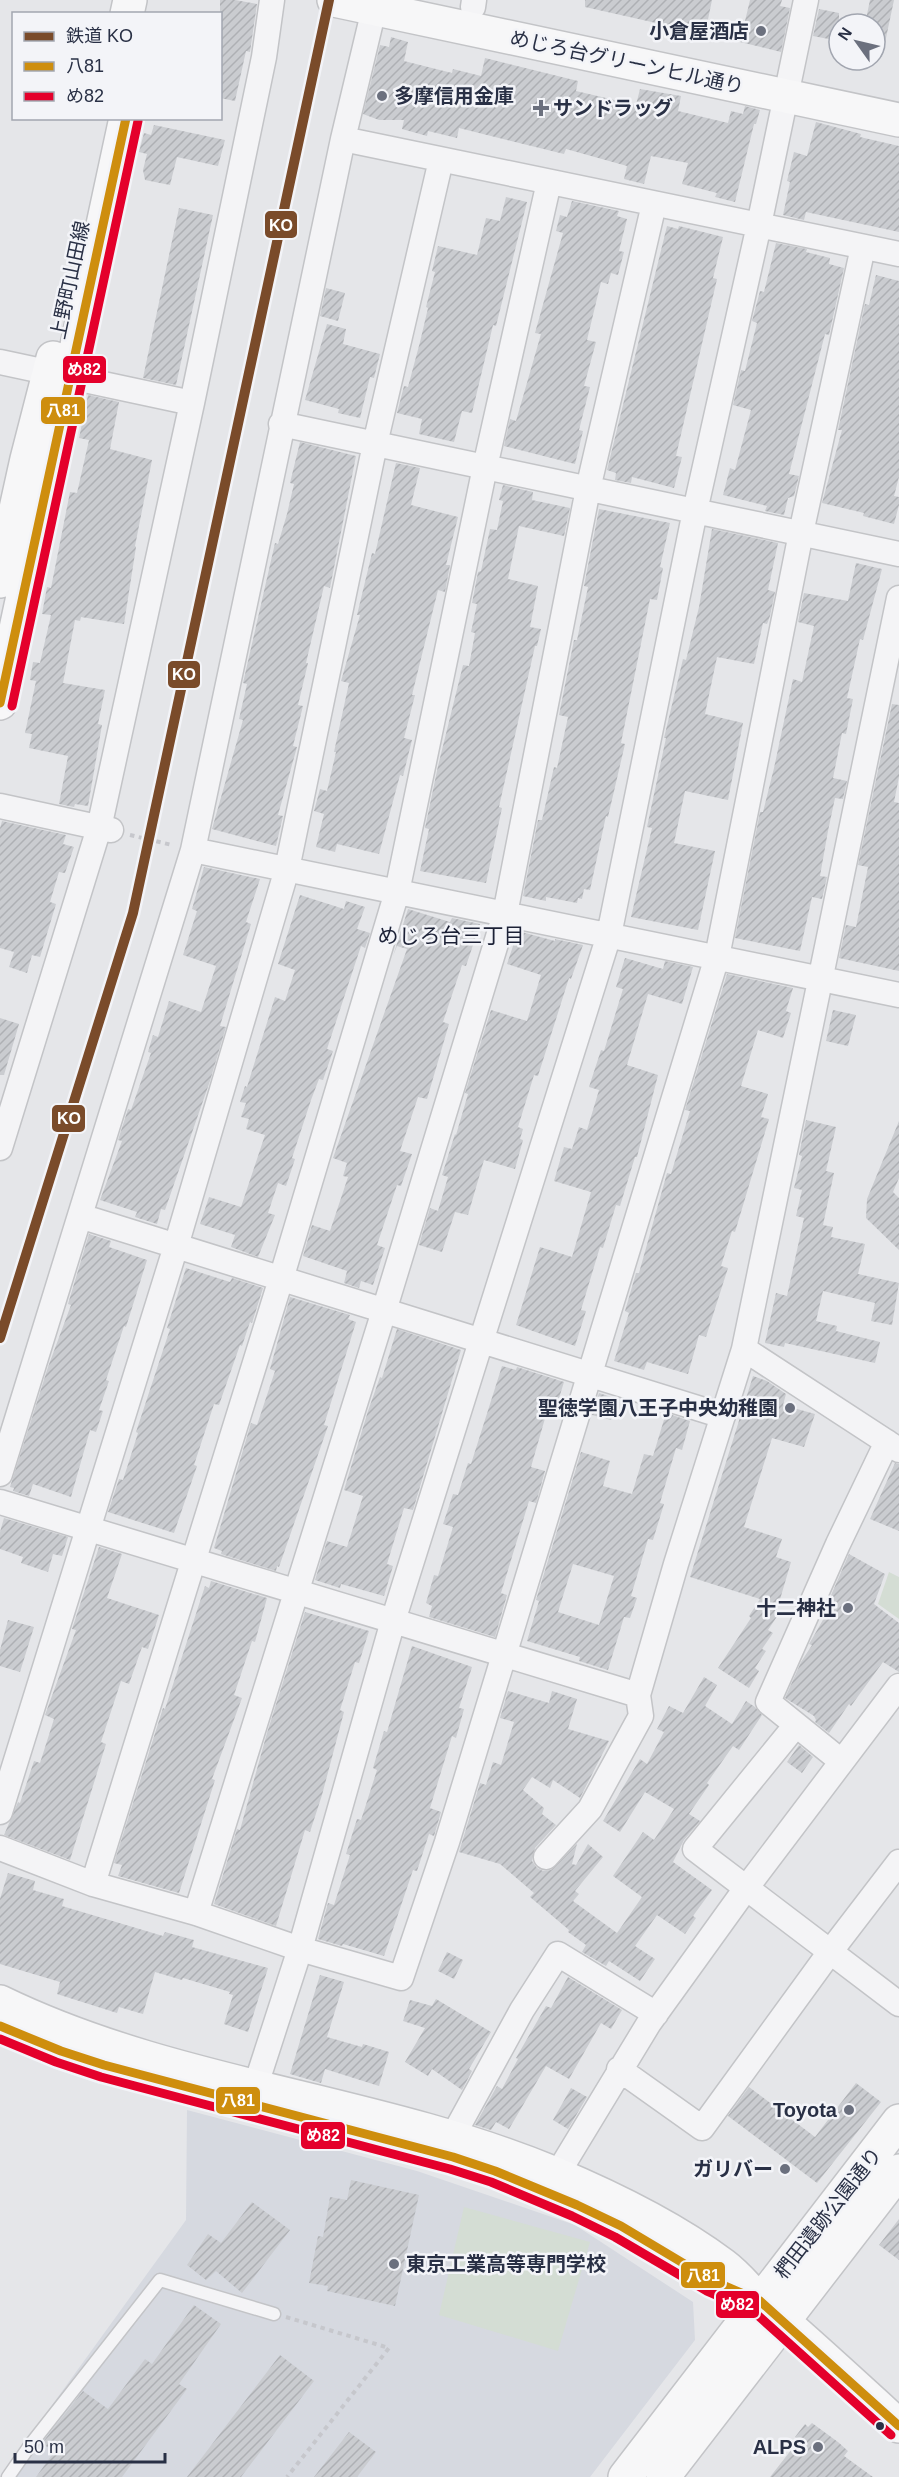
<svg xmlns="http://www.w3.org/2000/svg" width="899" height="2477" font-family="Helvetica,'Noto Sans JP',sans-serif">
<defs>
<pattern id="building-hatch" width="6" height="6" patternUnits="userSpaceOnUse" patternTransform="scale(1.5)"><rect width="6" height="6" fill="#caccd0"/><path d="M-1 1l2-2M0 6l6-6M5 7l2-2" fill="none" stroke="#aeb0b4"/></pattern>
</defs>
<rect width="100%" height="100%" fill="#e5e6e9"/>
<path fill="#d6d9e0" d="M187,2110L417,2171L575,2225L693,2302L695,2340L590,2477H0L186,2220Z"/>
<path fill="#d4ddd4" d="M889,1572L899,1577V1619L878,1604Z
M464,2207L590,2242L558,2351L439,2315Z"/>
<path fill="url(#building-hatch)" fill-rule="evenodd" d="M220,0H235L257,4L250,52L246,51L235,101L220,98Z
M585,0H712L705,34L585,7Z
M750,0H782L780,6L790,8L781,52L740,42Z
M870,0H894L882,57H875V24H865Z
M819,9L839,13V41L813,36Z
M391,37L408,42L404,61L452,73L453,69L481,76L485,58L578,81L576,91L636,105L640,89L681,96L678,111L728,123L731,111L743,114L745,106L760,110L756,124H754L735,202L715,197L717,193L682,184L688,163L651,156L644,184L624,179L627,166L566,149L564,154L459,128L457,138L428,131L427,136L402,129L404,120H379L363,114L380,45L389,47Z
M816,122L861,134L860,137L899,146V232L806,212L804,220L783,215L790,182L787,181L794,152L807,156Z
M154,125L225,140L218,166L177,157L170,185L145,180L143,170L147,154L139,152L144,133L151,135Z
M506,197L527,202L496,326L493,325L472,413L462,411L454,442L419,434L422,419L397,413L404,386L408,387L420,342L428,308L426,307L435,272L432,271L438,246L477,255L486,218L500,221Z
M572,201L619,211L617,216L627,219L619,251L624,252L618,275L611,273L608,284L601,282L587,340L596,342L584,386L590,387L579,430L583,431L575,464L504,446L510,419L516,421L541,334L535,333L563,233L556,231L560,215L567,217Z
M179,208L213,215L176,385L143,378Z
M667,226L678,229L679,226L723,237L713,278L717,279L676,456L682,457L674,488L632,477L631,483L615,480L616,473L607,470Z
M776,243L807,249L806,252L830,258L829,264L844,268L829,335L825,334L789,474L799,476L794,496L788,498L784,515L765,511L767,506L723,495L730,468L735,470L751,410L733,405L741,370L745,371L757,323L752,321L760,291L764,292Z
M876,275L899,281V477L894,496L899,497V505L894,524L863,516L864,513L822,503L842,430H838L865,304L869,305Z
M326,288L345,293L338,321L320,316Z
M327,324L346,329L343,344L380,354L374,378L370,377L360,418L338,413L339,409L305,400Z
M88,395L119,402L110,449L152,460L135,546L136,547L124,624L81,617L80,621L75,620L63,683L105,690L98,724L102,725L88,806L75,804L74,807L59,804L68,756L29,748L32,734L25,733L36,681L30,680L33,662L40,663L51,615L42,614L47,587L51,588L70,492L77,493L89,440L79,438Z
M300,442L356,456L330,588L324,586L306,663H308L298,705L303,706L293,746L297,747L278,815L283,816L276,846L212,829L243,720L239,719L247,684L243,683L275,543L278,544L287,514L294,484L290,483Z
M396,463L420,468L411,505L458,517L446,565H450L445,592L438,590L412,695H415L404,738L412,740L403,776L400,775L379,854L337,844L335,852L316,847L324,814L314,811L320,789L327,791L336,752H334L349,683L341,681L360,615H357L372,553L375,554Z
M503,485L533,492L532,500L570,508L564,536L519,526L508,579L538,586L530,627L541,629L537,646H535L499,807L502,808L486,883L420,871L429,829L425,828L438,766L463,665L469,666L475,633L471,632L477,604L472,603L478,572L481,571L490,529L497,530L503,501L499,500Z
M599,509L670,523L660,567L663,568L657,600L650,599L621,743L625,744L608,817L606,816L590,890L584,889L582,899L578,898L577,903L546,897V901L523,896L538,820H542L554,767L557,768L568,717L559,715L574,640H577L588,587L584,586Z
M712,529L778,543L768,590L775,592L770,616L767,624L763,623L754,664L717,657L705,714L743,723L728,800L685,791L674,843L715,851L698,930L631,917L652,828L647,827L666,738H664L683,659L686,660L699,607Z
M856,563L882,569L863,640L860,639L847,698L853,699L846,734L842,733L833,778L847,781L843,799L835,798L828,831L820,876L827,877L822,899L812,897L800,951L735,938L760,812H763L774,768L793,679L802,682L814,626L798,622L804,593L848,601Z
M892,704L899,705V777L894,802L899,803V971L839,958L846,925L856,927L868,867L858,865Z
M2,821L66,835L63,844L74,847L65,873L59,872L50,902L56,904L40,957L32,955L27,973L9,967L14,952L0,948V828Z
M204,867L260,879L246,922L251,924L220,1026L226,1027L210,1081L165,1210L161,1209L157,1224L135,1217L137,1212L100,1200L122,1141L118,1140L128,1109L131,1110L151,1053L148,1052L153,1035L158,1037L169,1001L201,1012L216,966L183,955L197,911L192,909Z
M300,895L344,909L346,901L365,907L357,929L370,933L365,948L361,946L327,1049L333,1051L323,1080L319,1079L311,1100L292,1158L295,1159L286,1186L278,1183L268,1213L275,1215L258,1257L231,1247L235,1235L200,1224L209,1197L241,1207L265,1135L246,1129L249,1119L241,1117L246,1103L240,1102L245,1086L247,1087L275,997L285,1001L295,970L278,964Z
M408,909L450,922L452,918L480,924L466,966L462,965L443,1022L449,1024L427,1099L418,1097L400,1151L412,1154L401,1186L397,1185L377,1245L385,1248L373,1285L361,1281L359,1288L344,1283L347,1271L303,1256L312,1225L330,1231L348,1177L343,1176L347,1163L333,1158L407,949L397,946L393,956Z
M518,931L555,941V939L583,945L571,979L569,978L538,1076L534,1075L518,1127L523,1129L520,1139L523,1140L515,1169L484,1160L468,1215L455,1212L442,1252L419,1245L430,1208L438,1211L448,1177L442,1175L455,1134L456,1135L468,1094L465,1093L491,1010L527,1021L541,975L507,964Z
M625,958L663,969L665,961L693,967L682,1004L648,994L627,1065L658,1075L637,1157H635L620,1206L616,1205L603,1248L600,1247L581,1310L586,1311L575,1346L516,1325L540,1247L572,1257L591,1192L554,1181L564,1147L572,1149L579,1127L587,1130L599,1090L589,1087L601,1050L604,1051L623,989L616,987Z
M727,974L793,988L786,1011L791,1013L783,1038L758,1030L741,1086L768,1094L761,1117L769,1119L735,1232L732,1231L721,1266L728,1268L706,1337L699,1335L688,1374L647,1362L644,1370L614,1361L629,1313L625,1311L636,1273H639L667,1173L671,1174L690,1111L685,1110Z
M833,1010L856,1015L848,1046L826,1041Z
M0,1018L19,1024L4,1075H0Z
M806,1120L836,1127L826,1171L834,1173L823,1225L833,1227L831,1237L865,1244L858,1274L899,1283L892,1325L871,1321L875,1303L823,1291L816,1321L837,1326L836,1331L880,1342L875,1363L785,1343L784,1347L765,1343L776,1293L787,1296L804,1218L796,1216L802,1190L794,1188L802,1156L799,1155Z
M899,1121V1178L893,1192L899,1198V1250L866,1218L867,1199Z
M89,1234L111,1241L109,1247L147,1260L126,1327L124,1326L106,1380L109,1381L99,1410L103,1411L96,1432L90,1430L71,1497L33,1484L29,1496L13,1491L14,1488L10,1487L48,1367L71,1305L68,1304Z
M186,1268L230,1282L232,1278L263,1288L252,1323L250,1322L242,1346L240,1345L219,1405L214,1404L194,1465L197,1466L174,1533L108,1512L119,1479L123,1480L138,1433L136,1432L170,1329L167,1328Z
M290,1297L350,1315L348,1319L356,1322L324,1425L328,1426L279,1567L277,1566L276,1571L221,1554L222,1551L214,1548L251,1423L257,1425L275,1371L270,1369Z
M397,1329L461,1350L413,1510L404,1508L387,1564L393,1566L384,1596L341,1584L340,1588L315,1580L327,1541L347,1547L363,1496L344,1490L368,1411L380,1377L382,1378Z
M502,1366L516,1370L517,1367L564,1382L555,1411L548,1408L531,1467L545,1471L536,1503L529,1501L501,1593L507,1595L495,1637L429,1617L432,1606L426,1603L434,1575L438,1576L453,1527L443,1524L453,1494L458,1495L468,1463L471,1464Z
M753,1376L767,1381L786,1394L783,1405L815,1414L804,1447L772,1438L744,1527L782,1539L776,1557L791,1562L776,1613L778,1615L768,1630L773,1633L762,1649L766,1651L755,1668L759,1671L749,1688L718,1668L751,1618L749,1616L760,1599L690,1577Z
M599,1393L617,1399L611,1420L592,1415Z
M666,1413L690,1421L682,1450L676,1448L660,1503L664,1504L653,1540L648,1539L631,1596L637,1598L630,1618L624,1617L608,1670L579,1661L580,1657L527,1641L539,1601L536,1600L581,1452L610,1461L603,1486L632,1494L644,1454L653,1456ZM573,1564L614,1576L599,1625L558,1612Z
M895,1463L899,1464V1531L870,1519Z
M4,1518L68,1537L62,1556L53,1554L48,1572L21,1563L23,1557L0,1549V1532Z
M99,1547L122,1554L107,1598L159,1615L148,1649L142,1647L129,1684L121,1681L101,1742L106,1744L70,1860L4,1835L18,1802L20,1803L34,1761L40,1763L54,1719L45,1715L76,1630L72,1629Z
M849,1554L885,1574L874,1604L899,1623V1672L883,1662L851,1706L849,1704L829,1733L815,1722L816,1720L814,1716L785,1698L801,1662L812,1645L809,1644L812,1639L824,1618L822,1616Z
M211,1581L267,1598L255,1642L252,1641L234,1695L242,1698L212,1779L215,1780L179,1893L118,1876L122,1865L114,1863L163,1708L165,1709L205,1586L209,1588Z
M305,1612L369,1631L359,1663L355,1662L340,1710L344,1712L322,1795L310,1832L305,1830L276,1926L214,1904L237,1829L240,1830L267,1733Z
M8,1620L34,1627L20,1672L0,1666V1650Z
M412,1646L472,1667L459,1708L464,1709L456,1738L452,1736L430,1808L441,1812L434,1836L429,1834L417,1871L413,1870L384,1956L343,1944L342,1946L318,1939L328,1903L334,1905L350,1855L346,1854L357,1819L361,1820L377,1770L373,1768L384,1731L387,1732Z
M704,1677L717,1685L705,1706L732,1724L746,1701L755,1707L762,1715L739,1750L733,1746L707,1783L709,1785L689,1814L700,1821L684,1840L673,1862L712,1890L693,1916L696,1918L685,1934L657,1915L635,1946L655,1959L640,1981L609,1961L606,1966L582,1952L586,1945L568,1932L569,1930L530,1897L534,1893L500,1864L459,1852L480,1783L486,1785L493,1762L501,1765L514,1722L500,1718L508,1691L549,1703L552,1691L577,1699L568,1729L609,1741L580,1798L553,1780L550,1788L532,1777L523,1790L544,1808L542,1814L556,1825L535,1848L532,1861L537,1868L543,1871L551,1870L577,1844L572,1864L576,1865L588,1844L603,1857L575,1891L579,1894L573,1901L617,1933L642,1897L613,1876L643,1832L654,1840L674,1809L645,1792L620,1832L603,1821L640,1759L647,1764L664,1732L657,1729L669,1706L683,1713Z
M799,1745L813,1757L802,1773L787,1762Z
M8,1873L35,1881L33,1890L64,1899L62,1906L163,1936L165,1932L194,1940L192,1947L268,1968L248,2032L224,2024L233,1995L229,1994L230,1992L183,1978L182,1980L155,1972L143,2014L119,2007L117,2013L57,1994L60,1982L0,1964V1899Z
M447,1952L463,1960L454,1979L438,1971Z
M320,1975L344,1982L327,2037L362,2047L363,2044L389,2052L379,2086L325,2069L321,2083L290,2074Z
M568,1977L622,2010L611,2029L601,2023L569,2079L546,2066L509,2129L496,2122L491,2130L475,2125L497,2086L502,2089L518,2059L516,2058L546,2006L551,2008Z
M436,1999L491,2032L469,2069L472,2071L462,2090L432,2069L428,2076L405,2062L425,2028L403,2021L410,2000L432,2006Z
M856,2083L881,2102L817,2183L728,2116L749,2087L815,2137Z
M571,2088L587,2097L568,2129L553,2120Z
M351,2180L419,2195L395,2306L327,2291L328,2286L309,2283L318,2236L323,2237L330,2197L347,2200Z
M252,2202L290,2230L242,2293L216,2271L206,2280L187,2265L208,2234L221,2243Z
M899,2219V2260L879,2245Z
M194,2305L221,2324L179,2384L187,2389L122,2477H36L54,2452L42,2443L83,2391L108,2409L145,2359L152,2364Z
M280,2355L314,2381L241,2477H187Z
M812,2423L838,2442L848,2451L844,2456L873,2477H770L799,2440L795,2437L805,2424L808,2427Z
M349,2432L376,2452L357,2477H314Z"/>
<g fill="none" stroke-linecap="round" stroke-linejoin="round">
<g stroke="#c3c4c7" stroke-width="15">
<path id="lane" d="M8,2477L31,2444L160,2280L274,2314"/>
</g>
<g stroke="#c3c4c7" stroke-width="27">
<path id="street" d="M473,7L474,0
M343,139L899,254
M0,362L192,403
M281,424L899,554
M0,806L111,830
M193,850L899,995
M0,1148L99,828L192,403L264,57L272,0
M80,1216L723,1416
M744,1349L899,1450
M0,1474L193,850L343,139L374,9
M0,1502L638,1695
M796,1725L695,1849L899,2004
M841,1761L768,1702L838,1544L887,1442
M0,1812L176,1246L287,869L375,444L441,160
M0,1848L93,1884L196,1913L300,1949L401,1978L447,1842L717,957L801,533L863,247
M546,1857L590,1809L641,1716L638,1695L676,1564L744,1349L899,598
M93,1884L281,1279L397,892L485,467L549,182
M196,1913L384,1311L505,914L588,489L654,204
M619,2069L702,2128L830,1952L899,1862
M250,2103L300,1949L393,1621L609,935L695,511L759,225L806,0
M443,2154L522,2010L558,1954L656,2014
M547,2191L649,2023L747,1887L899,1686"/>
</g>
<g stroke="#c3c4c7" stroke-width="36">
<path id="secondary" d="M334,0L899,120
M127,14L130,0
M0,581L27,459L53,358
M0,703L126,118
M0,2002C175,2087 374,2099 553,2173C608,2196 675,2229 723,2265C738,2276 749,2291 763,2304C809,2343 854,2385 899,2426
M625,2477L899,2121
M663,2477L899,2171"/>
</g>
<path stroke="#c6c7cc" stroke-width="4" stroke-dasharray="4.5 4.5" stroke-linecap="butt" d="M130,835L172,845
M286,2317L389,2348L287,2477"/>
<use href="#lane" stroke="#f4f4f6" stroke-width="12"/>
<use href="#street" stroke="#f4f4f6" stroke-width="24"/>
<use href="#secondary" stroke="#f7f7f8" stroke-width="33"/>
<g stroke="#f3f4f8" stroke-width="14">
<path id="bus-1" d="M0,703L126,118
M0,2026L61,2051L104,2065L453,2157L495,2171L577,2205L621,2226L713,2281L760,2301L899,2426"/>
</g>
<g stroke="#f3f4f8" stroke-width="14">
<path id="bus-2" d="M12,706L138,121
M0,2039L56,2062L101,2077L450,2169L491,2182L572,2216L615,2237L707,2291L753,2311L891,2435"/>
</g>
<use href="#bus-1" stroke="#ce8e0e" stroke-width="9"/>
<use href="#bus-2" stroke="#e4002b" stroke-width="9"/>
<g stroke="#f3f4f8" stroke-width="15">
<path id="rail-1" d="M0,1338L133,913L329,0"/>
</g>
<use href="#rail-1" stroke="#7a4b2a" stroke-width="10"/>
</g>
<g fill="#6b707e" stroke="#f3f4f8" stroke-width="2">
<circle cx="761" cy="31" r="6"/>
<circle cx="382" cy="96" r="6"/>
<path d="M538 99h6v6h6v6h-6v6h-6v-6h-6v-6h6z"/>
<circle cx="790" cy="1408" r="6"/>
<circle cx="848" cy="1608" r="6"/>
<circle cx="849" cy="2110" r="6"/>
<circle cx="785" cy="2169" r="6"/>
<circle cx="394" cy="2264" r="6"/>
<circle cx="818" cy="2447" r="6"/>
</g>
<circle fill="#293045" stroke="#f3f4f8" stroke-width="2" cx="880" cy="2426" r="5"/>
<g text-anchor="middle" stroke-width="5" stroke-linejoin="round" paint-order="stroke">
<g font-size="20" font-weight="bold" fill="#293045" stroke="#f3f4f8" text-anchor="end">
<text x="749" y="38">小倉屋酒店</text>
<text x="394" y="103" text-anchor="start">多摩信用金庫</text>
<text x="553" y="115" text-anchor="start">サンドラッグ</text>
<text x="778" y="1415">聖徳学園八王子中央幼稚園</text>
<text x="836" y="1615">十二神社</text>
<text x="837" y="2117">Toyota</text>
<text x="773" y="2176">ガリバー</text>
<text x="406" y="2271" text-anchor="start">東京工業高等専門学校</text>
<text x="806" y="2454">ALPS</text>
</g>
<g font-size="20" fill="#293045" stroke="#f3f4f8">
<text transform="translate(627 62) rotate(12)" y="7">めじろ台グリーンヒル通り</text>
<text transform="translate(70 280) rotate(-78)" y="7">上野町山田線</text>
<text transform="translate(828 2213) rotate(-52)" y="7">椚田遺跡公園通り</text>
</g>
<g font-size="21" fill="#1c2136" stroke="#f3f4f8">
<text x="451" y="943">めじろ台三丁目</text>
</g>
</g>
<g stroke="#f3f4f8" stroke-width="2">
<rect x="264" y="210" width="34" height="29" rx="6" fill="#7a4b2a"/>
<rect x="62" y="355" width="45" height="29" rx="6" fill="#e4002b"/>
<rect x="40" y="396" width="46" height="29" rx="6" fill="#ce8e0e"/>
<rect x="167" y="660" width="34" height="29" rx="6" fill="#7a4b2a"/>
<rect x="51" y="1104" width="35" height="29" rx="6" fill="#7a4b2a"/>
<rect x="215" y="2086" width="46" height="29" rx="6" fill="#ce8e0e"/>
<rect x="300" y="2121" width="46" height="29" rx="6" fill="#e4002b"/>
<rect x="680" y="2261" width="46" height="28" rx="6" fill="#ce8e0e"/>
<rect x="715" y="2290" width="45" height="29" rx="6" fill="#e4002b"/>
</g>
<g font-size="16" text-anchor="middle" font-weight="bold" fill="#fff">
<text x="281" y="231">KO</text>
<text x="84" y="375">め82</text>
<text x="63" y="416">八81</text>
<text x="184" y="680">KO</text>
<text x="69" y="1124">KO</text>
<text x="238" y="2106">八81</text>
<text x="323" y="2141">め82</text>
<text x="703" y="2281">八81</text>
<text x="737" y="2310">め82</text>
</g>
<rect x="12" y="12" width="210" height="108" fill="#f3f4f8" stroke="#a2a6b0" stroke-width="1.5"/>
<rect x="24" y="32" width="30" height="9" fill="#7a4b2a" stroke="#a2a6b0" stroke-width="1.5"/>
<text x="66" y="42" font-size="18" fill="#293045">鉄道 KO</text>
<rect x="24" y="62" width="30" height="9" fill="#ce8e0e" stroke="#a2a6b0" stroke-width="1.5"/>
<text x="66" y="72" font-size="18" fill="#293045">八81</text>
<rect x="24" y="92" width="30" height="9" fill="#e4002b" stroke="#a2a6b0" stroke-width="1.5"/>
<text x="66" y="102" font-size="18" fill="#293045">め82</text>
<g transform="translate(857 42) rotate(304)"><circle r="28" fill="#f3f4f8" stroke="#a2a6b0" stroke-width="1.5"/>
<path d="M0-4.5L10 22L0 15L-10 22Z" fill="#6b707e"/>
<text y="-9" font-size="16" font-weight="bold" text-anchor="middle" fill="#293045">N</text>
</g>
<path d="M15 2453v9h150v-9" fill="none" stroke="#293045" stroke-width="3"/>
<text x="24" y="2453" font-size="18" fill="#293045" stroke="#f3f4f8" stroke-width="4.5" paint-order="stroke">50 m</text>
</svg>
